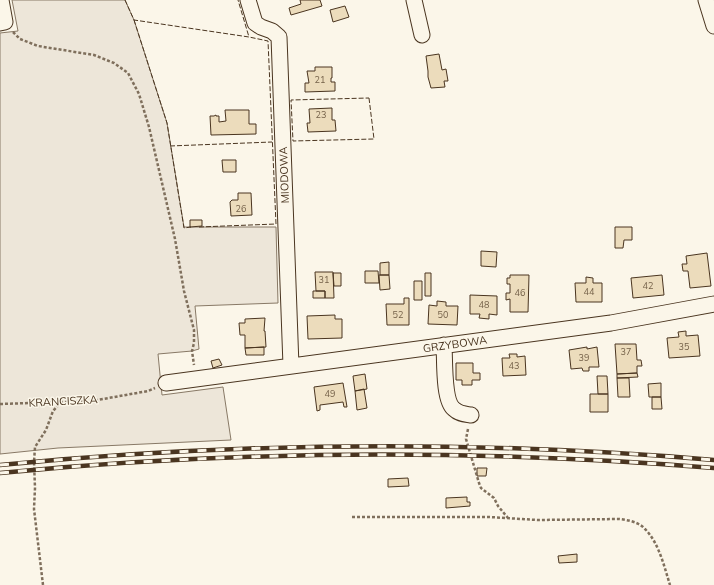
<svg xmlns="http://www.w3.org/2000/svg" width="714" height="585" font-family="Mulish,sans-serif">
<rect width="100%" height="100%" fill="#fbf6e9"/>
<path fill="#ede6d9" stroke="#887966" d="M12,0H125L134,20L167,123L184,227H276L278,303L195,306L199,349L192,351L158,354L162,395L223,387L231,440L58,448L0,454V33L18,31Z"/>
<path fill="#ecdcbc" stroke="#4a3520" d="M300,0H320L322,6L291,15L289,8L301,4Z
M345,6L349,17L333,22L330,10Z
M439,54L442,70L446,69L448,81H444L445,87L431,88L428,77V71L426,56Z
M315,67H332V78H331V82H335V91L305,92V83H309L307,71H315Z
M332,108V120H335L336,131L308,132L307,123H310L309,109Z
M225,110H249V124H256V134L211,135L210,116H214L216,115V116H219V122L226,121Z
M222,160H236V172H223Z
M238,193H251L252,215L231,216L230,202L232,200H238Z
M190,220H202V226L190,227Z
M615,227H632V240H624L623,248H615Z
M481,251L497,252L496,267L481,266Z
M707,253L711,286L690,288L688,271H683L682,264H687L686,256Z
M389,262V275H380V263Z
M365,271H378L379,283H365Z
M315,272H333L334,298H325V291H316Z
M333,273H341V286H334Z
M425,273H431V296H425Z
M379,275H389L390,289L380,290Z
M510,275H529L528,312H510V299L506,300V293H510V284H507V278H510Z
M662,275L664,295L633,298L631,278Z
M586,277L593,278V283H602V302H576L575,283H586Z
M414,281H422V300H414Z
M313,291H325V298H313Z
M470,295L497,296V315L489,314V319L479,318L480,314H470Z
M404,298H409V325H387L386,304H404Z
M437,301L446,302V306H458L457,325L428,324L429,305L437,306Z
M335,315V319H342V338L308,339L307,316Z
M265,318L264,331H265L266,347L245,348V335H240L239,323H245V319Z
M686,331V336L698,335L700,356L669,358L667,338L679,337L678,332Z
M615,344H636L637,360H641L642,366H637V373L617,374Z
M264,347V355H246L245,348Z
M587,347V349L597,347L599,367H589V371H583L582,368L571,369L569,350Z
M509,354H517V357L525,356L526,375L503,376L502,358H510Z
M219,359L222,365L213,368L211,361Z
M456,363H473V373H480V380H472V385H462V380H456Z
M637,373L638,377L617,378V374Z
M365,374L367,389L355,391L353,376Z
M597,376H607L608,394H598Z
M617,378H629L630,397H618Z
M343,383L347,407H344L343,402L320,405V410L317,411L314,387Z
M661,383V397H649L648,384Z
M364,389L367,408L357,410L355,391Z
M590,394H608V412H590Z
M652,397H661L662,409H652Z
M477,468H487L486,476H477Z
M408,478L409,486L388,487V479Z
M467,497V502H470V506L446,508V498Z
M577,554V562L559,563L558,556Z"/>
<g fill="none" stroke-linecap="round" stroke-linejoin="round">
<g stroke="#4a3520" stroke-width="17">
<path id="minor" d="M248,0L255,23L261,27L272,31L279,37L291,366
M414,0L422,35
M706,0L714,26
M0,23L5,22L1,0
M444,345C445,359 443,401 454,409C459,414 465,414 471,415
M166,383L611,323L714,304"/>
</g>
<path stroke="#7f6f5c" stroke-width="2.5" stroke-dasharray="3 2" stroke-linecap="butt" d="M13,32L20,39L38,46L94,55L114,63L128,73L139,94L149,127L175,239L184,291L194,330V343L192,351L194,365
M0,404L92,401L148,391L155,388
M468,429L466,439L479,483L481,488L494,498L498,506L508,518
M352,517H489L538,520L619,519C628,520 639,522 645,529C659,543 664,566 670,585
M43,585L34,509L35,488L34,462L35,447L46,430L53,411L61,402"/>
<use href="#minor" stroke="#fbf6e9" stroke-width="15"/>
<g stroke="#4a3520" stroke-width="4.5">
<path id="rail" d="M0,465C237,442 477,440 714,460
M0,473C237,450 477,449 714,468"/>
</g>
<use href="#rail" stroke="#fbf6e9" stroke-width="3" stroke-dasharray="9" stroke-linecap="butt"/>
<path stroke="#4a3520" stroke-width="1" stroke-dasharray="5 2" stroke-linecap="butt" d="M125,0L134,20L249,37L238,0
M134,20L167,123L184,228L191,227
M369,98L374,139L293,141L291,100Z
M170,146L272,142
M199,227L276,224L268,41L249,37"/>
</g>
<g text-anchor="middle" stroke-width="3" stroke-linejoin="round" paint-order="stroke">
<g font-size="9" fill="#725f47">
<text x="320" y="83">21</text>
<text x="321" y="118">23</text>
<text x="241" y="212">26</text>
<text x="324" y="283">31</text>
<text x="648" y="289">42</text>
<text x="589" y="295">44</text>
<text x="520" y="296">46</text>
<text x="484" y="308">48</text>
<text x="398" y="318">52</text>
<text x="443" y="318">50</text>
<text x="684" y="350">35</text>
<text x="626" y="355">37</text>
<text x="584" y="361">39</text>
<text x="514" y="369">43</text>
<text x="330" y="397">49</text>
</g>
<g font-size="11" fill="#4a3520" stroke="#fbf6e9">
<text transform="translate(284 175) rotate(-92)" y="4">MIODOWA</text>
<text transform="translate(455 344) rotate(-8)" y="4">GRZYBOWA</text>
<text transform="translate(63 401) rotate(-3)" y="4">KRANCISZKA</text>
</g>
</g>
</svg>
